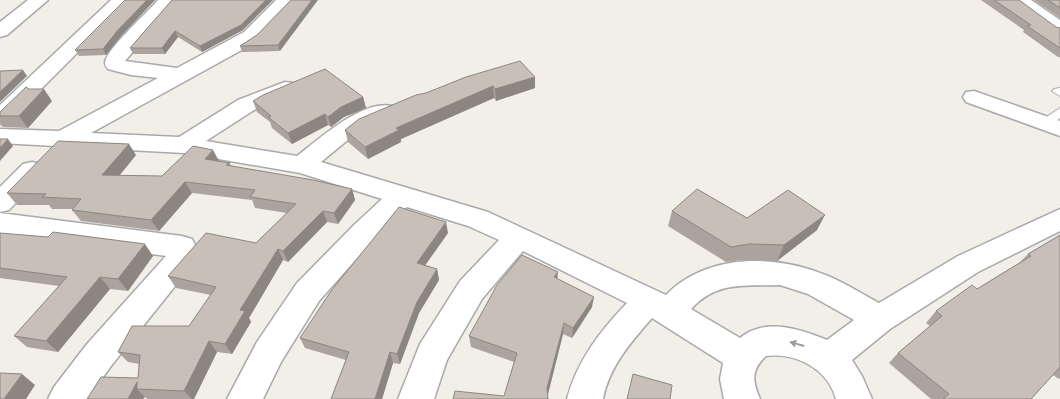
<svg xmlns="http://www.w3.org/2000/svg" width="1060" height="399" font-family="Arial,sans-serif">
<rect width="100%" height="100%" fill="#f2efe9"/>
<g fill="none" stroke-linecap="round" stroke-linejoin="round">
<g stroke="#a9a9a9" stroke-width="2">
<path id="lane" d="M1060,88V96L1052,91L1054,89Z
M1060,108V118L1050,126H1042L1040,123L1042,120Z"/>
</g>
<g stroke="#a9a9a9" stroke-width="3">
<path id="street" d="M28,0H48L7,35L0,37V22Z
M111,0H130L8,122L0,124V105Z
M158,0H177L125,61L177,68L244,32L276,0H295L258,40L249,46L91,133L179,137L238,100L285,82L293,83L296,88L293,93L254,110L206,141L297,156C319,139 363,99 392,106L395,111L392,116L361,129L321,162L488,212L666,295C707,253 776,254 828,276C845,283 862,294 879,303L958,256L1060,209V231L978,272L890,329L852,360L862,376L872,399H836C828,369 796,352 766,356C751,370 752,380 760,399H724L720,379L723,363L652,318C631,342 609,367 603,399H567C577,361 600,331 627,303L523,251L482,299L447,360L434,399H398L420,344L460,281L499,240L468,226L407,207L375,238L319,301L281,362L263,399H227L257,342L297,283L355,224L382,199L300,173L184,153L0,143V129L59,131L158,78L131,75L108,69C105,66 104,63 106,59C113,43 146,14 158,0ZM780,285L808,294L854,320L827,340C800,329 765,317 740,338L691,309C716,281 745,286 780,285Z
M1010,0H1031L1060,20V34L1053,32Z
M974,91L1060,121V136L966,102L963,97L966,92Z
M32,162L41,164L44,170L41,176L9,210L0,212V187L23,164Z
M0,213L182,236L192,239L198,250L192,265L111,366L87,399H48L54,387L87,344L166,256L0,233Z"/>
</g>
<use href="#lane" fill="#fff" fill-rule="evenodd"/>
<use href="#street" fill="#fff" fill-rule="evenodd"/>
</g>
<path fill="#aba49e" d="M125,0H155L121,36L106,55L79,56L75,50Z
M172,0L243,30L202,52L178,37L165,54H133L130,48Z
M291,0L280,51L242,52L240,46L257,35Z
M981,0H1019L1056,27L1060,28V57H1058L1023,32L1024,30Z
M1034,0H1060V18Z
M535,77V88L496,101L494,98L401,139V142L368,159L348,142L345,130L426,93Z
M29,89L52,101L28,128L3,127L0,123V112Z
M363,97L366,108L344,117L331,127L328,125L292,144L272,128L270,122L257,112L253,101Z
M136,155L119,176H162L219,161L230,163L231,166L352,189L355,200L338,224L327,222L288,262L283,260L249,318L251,322L232,354L217,352L194,399H147L145,397L87,399L138,378L139,364L128,362L118,352L189,326L211,295L176,288L168,276L256,243L287,213L255,208L252,200L192,193L159,231L81,221L72,210V209H52L49,205H17L7,193Z
M672,211L747,218L817,230L777,261L743,260L726,262L668,226Z
M0,233L153,256L128,291L110,289L58,352L27,347L14,336L59,286L0,278Z
M448,233L425,265L437,269L439,280L419,313L400,364L393,363L382,399H331L346,360L305,348L300,338Z
M1060,235V378L1059,379L1053,375L1031,399H931L889,363L898,353L930,326L926,323L936,311L977,289L1019,263L1028,254Z
M557,279L592,307L572,338L563,334L548,394L504,396L514,362L471,347L469,336Z"/>
<path fill="#8b8681" d="M147,0H155L121,36L106,55L103,49L118,30Z
M266,0H273L243,30L202,52L200,46Z
M312,0H318L280,51L278,45Z
M175,31L178,37L165,54L162,48Z
M23,70L27,76L0,102V92Z
M535,77V88L496,101L495,89Z
M493,86L494,98L401,139V142L368,159L365,147L396,128Z
M44,89L52,101L28,128L19,116Z
M363,97L366,108L344,117L331,127L328,117L341,107Z
M325,114L328,125L292,144L288,133Z
M8,139L13,146L0,161V148Z
M129,144L136,155L110,187L102,175Z
M213,150L219,161L211,170L205,159Z
M185,182L192,193L159,231L151,220Z
M352,189L355,200L338,224L334,213Z
M323,211L327,222L288,262L283,251Z
M825,215L817,230L777,261L784,245Z
M446,222L448,233L419,274L417,263Z
M145,244L153,256L128,291L118,279Z
M278,249L283,260L249,318L251,322L232,354L225,344L240,310Z
M437,269L439,280L419,313L400,364L397,354L417,302Z
M558,272L557,283L554,277Z
M100,277L110,289L58,352L46,341Z
M594,297L592,307L572,338L573,328Z
M564,323L563,334L547,398V388Z
M209,341L217,352L194,399H192L184,391Z
M390,352L393,363L382,399H375Z
M22,374L35,385L26,399H4Z
M137,382V389L145,397L143,399H128Z"/>
<path fill="#c7bfb8" stroke="#8b8681" d="M125,0H147L118,30L103,49L75,50Z
M172,0H266L241,25L200,46L175,31L162,48H130Z
M291,0H312L278,45L240,46L257,35Z
M994,0H1019L1056,27L1060,28V48L1027,26L1031,25Z
M1048,0H1060V8Z
M520,61L535,77L495,89L493,86L396,128L399,130L365,147L345,130L359,119L416,95L426,93L466,77Z
M325,69L363,97L341,107L328,117L325,114L288,133L268,117L271,116L253,101L263,95Z
M23,70L0,92V71Z
M26,87L29,89H44L19,116H0V112Z
M0,139H8L0,148Z
M58,141L129,144L102,175L162,176L193,146L213,150L205,159L230,163L226,165L313,180L352,189L334,213L323,211L283,251L278,249L240,310L245,311L225,344L209,341L184,391L137,389V382L128,399H87L101,377L138,378L140,355L118,352L132,326H189L216,287L168,276L206,233L256,243L296,204L250,197L255,190L185,182L151,220L72,210L81,199L42,197L46,194L7,193Z
M697,189L747,218L788,190L825,215L784,245L749,244L731,247L672,211Z
M399,207L446,222L417,263L437,269L417,302L397,354L390,352L375,399H331L349,352L300,338L331,291Z
M53,232L145,244L118,279L100,277L46,341L14,336L67,277L0,268V233L48,237Z
M1060,235V367L1031,399H943L949,394L898,353L942,316L936,311L972,285L977,289L1031,256L1028,254Z
M522,255L558,272L554,277L594,297L573,328L564,323L547,388L548,399H453L455,391L504,396L517,353L469,336L497,285Z
M0,373L22,374L4,399H0Z
M633,374L672,385L670,399H627Z"/>
<defs><path id="oneway-solid" d="M-6-.8H1V-3.2L6.5 0L1 3.2V.8H-6Z" transform="scale(1.25)"/></defs>
<use fill="#9c9c9c" href="#oneway-solid" transform="translate(797 344) rotate(-164)"/>
</svg>
